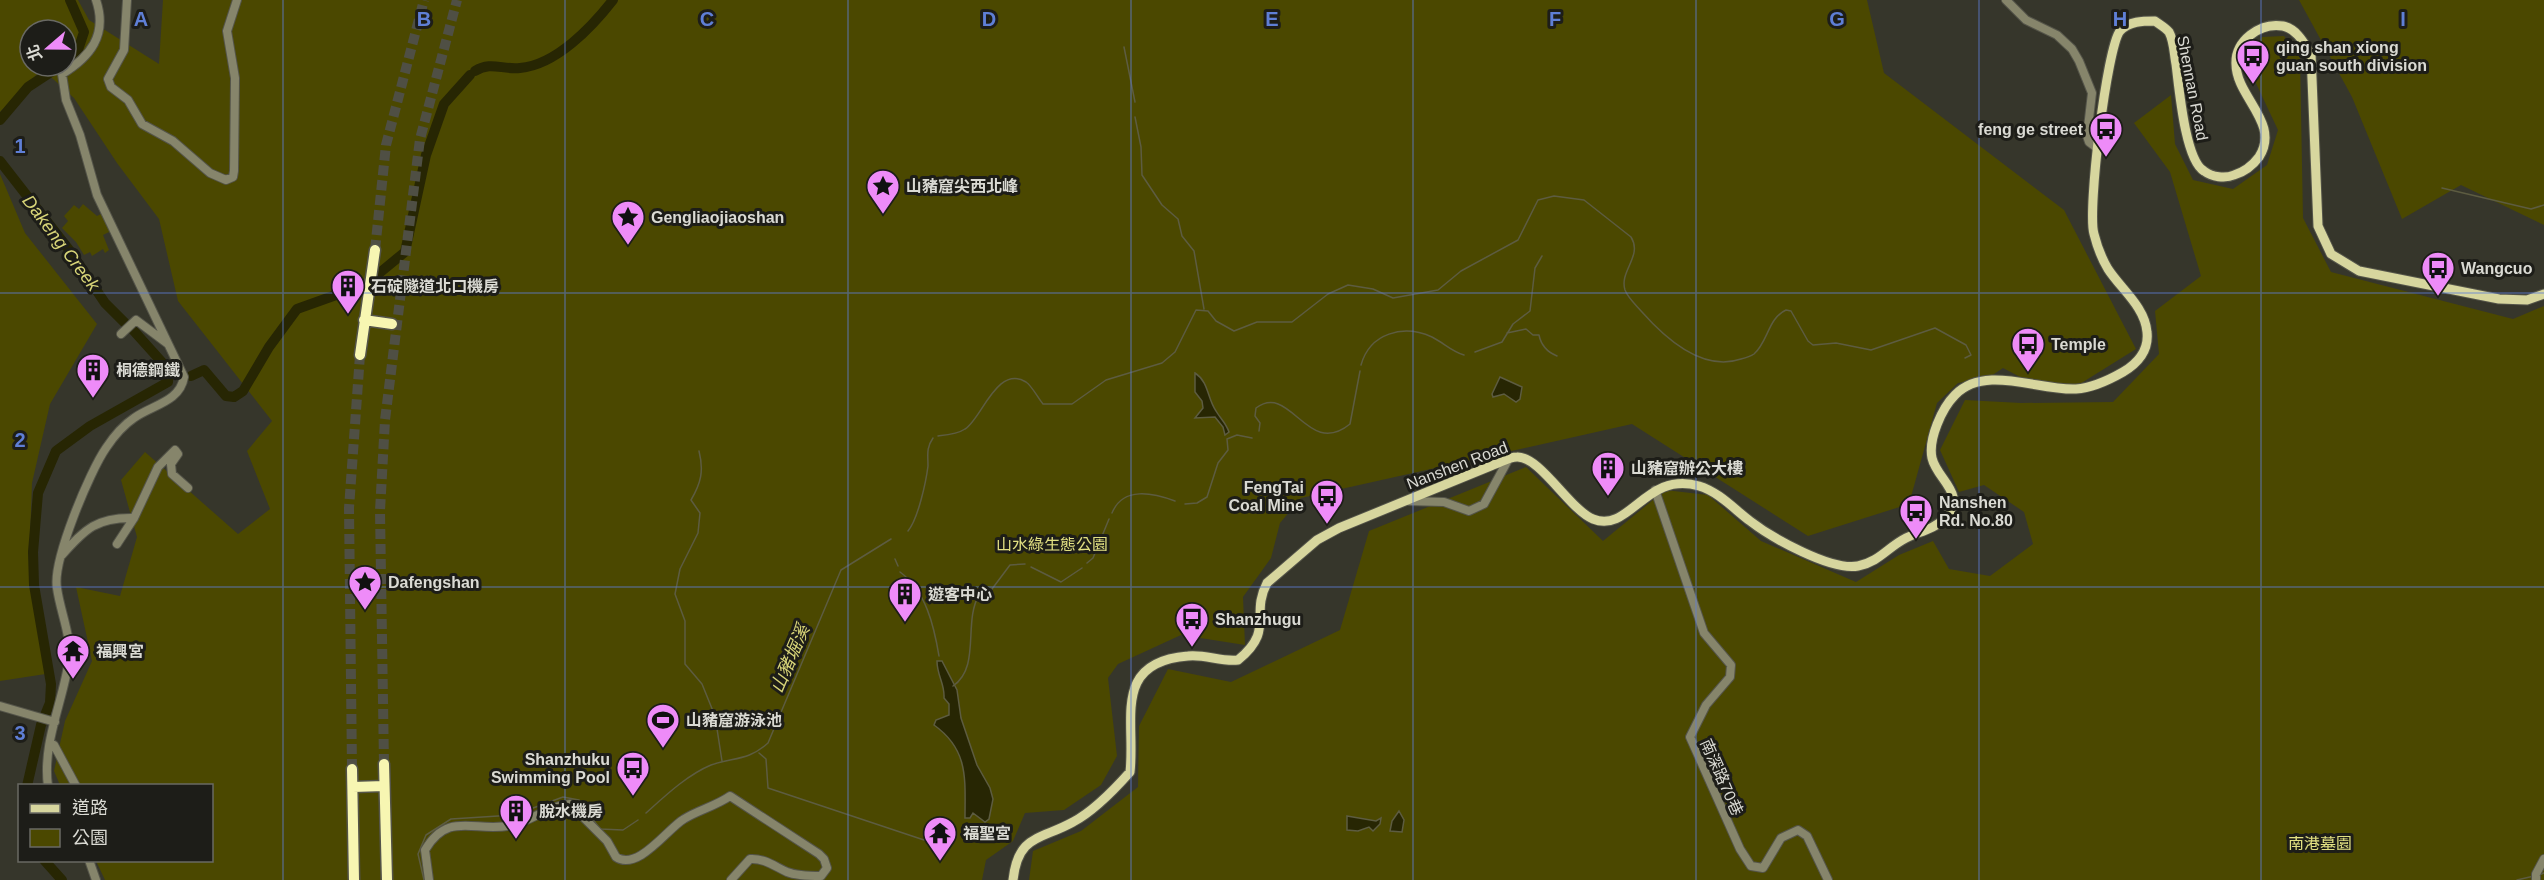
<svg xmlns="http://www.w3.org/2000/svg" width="2544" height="880" font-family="Helvetica,'Noto Sans TC',sans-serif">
<rect width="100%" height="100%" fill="#36362b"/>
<path fill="#4b4800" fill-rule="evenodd" d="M0,0H78L89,20L159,64L163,0H1867L1884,73L2064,210L2136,349L2075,387L2024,379L2003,368L1988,378L1958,383L1937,403L1909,504L1808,536L1632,424L1301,498L1280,523L1271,558L1243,597L1245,645L1181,635L1118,664L1108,678L1117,756L1101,785L1064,810L1025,813L1013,841L986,860L982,880H105L96,861L212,860V786L60,785L54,771L65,721L92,661L76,587L120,596L137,537L121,480L145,452L238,534L270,509L247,451L272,421L178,301L159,219L117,163L74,98L42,69L0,112ZM30,30H66V66H30Z
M2299,0H2544V225L2461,185L2402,219L2352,97Z
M2284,36L2300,58L2303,218L2331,272L2513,319L2544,306V880H1029L1033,851L1081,831L1138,787L1139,726L1168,669L1231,682L1340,630L1369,531L1526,467L1603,541L1665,490L1708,495L1761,541L1856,582L1899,555L1933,541L1949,569L1990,576L2033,544L2024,512L1984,485L1959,492L1940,450L1965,400L2021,403L2113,402L2159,354L2155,311L2201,276L2170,172L2134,123L2171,95L2175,144L2193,180L2233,189L2267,165L2278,130L2246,62L2262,37Z
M0,174L25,233L97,324L50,404L32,483L30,536L40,616L52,673L0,681Z
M83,204L97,216L101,214L111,231L103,235L109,250L105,253L103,249L92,256L90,252L84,255L76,242L62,228L68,221L64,216L74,205L79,209Z"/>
<path fill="#272603" stroke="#5d5c41" stroke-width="1.5" d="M1195,373C1209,382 1207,398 1216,411C1220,418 1226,423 1229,432L1225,435L1223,427L1215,417L1195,418L1203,408L1202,401L1195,392Z
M1500,377L1522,387L1520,399L1516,402L1504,394L1493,397L1492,394Z
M937,661H942L957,690L961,718L977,765L990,788L993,799L989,819L985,822L973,813L970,818H965C965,779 969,750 934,725L936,720L949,715V704L944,698C945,684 937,676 937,661Z
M1399,811L1404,820L1402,832L1390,831L1392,821Z
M1347,816L1376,821L1381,818L1380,824L1373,831L1369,827L1358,831L1347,830Z"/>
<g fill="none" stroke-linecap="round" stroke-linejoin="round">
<path stroke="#5d5c41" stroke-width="1.5" d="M1124,47L1135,102
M1135,117L1141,147L1142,175L1162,205L1178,219L1182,236L1194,251L1204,309
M2442,188L2531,209L2544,205
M1507,333L1526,329L1533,335H1539C1541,345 1547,352 1557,356
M1475,352L1502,342L1513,324L1530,311L1535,268L1542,256
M1361,365C1370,333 1403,324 1432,337C1444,343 1451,351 1464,355
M1259,431L1260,423L1255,416L1256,408C1291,382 1307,459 1350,424L1360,371
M938,436C947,435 958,434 965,429C981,420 997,364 1026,382C1032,386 1038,398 1043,404H1072L1106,380L1162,363L1175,352L1196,310L1208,311L1216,321L1234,331L1257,322H1292L1328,294L1348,285L1373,289L1393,298L1438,290L1461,271L1518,240L1538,200L1554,196L1584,200L1631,237C1643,256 1619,271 1625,290C1628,298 1636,305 1642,312C1665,338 1703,372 1741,359C1745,358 1751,356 1754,354C1768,342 1768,318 1786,310L1791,311L1808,341L1813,345L1836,343L1871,350L1935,328L1966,345L1971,355L1965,358
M699,451C704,471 701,483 691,500L700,513L698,533L680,569L675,594L685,621V664L702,684L715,716L722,761
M1185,504L1197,503L1207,497L1218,463L1228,450L1227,439L1237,435L1252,438
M1112,513C1123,486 1153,493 1175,501
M908,531C918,519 926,482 928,466C928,455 926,448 933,438
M895,559L898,566
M1087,563L1093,558L1109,519
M1031,567L1061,582L1082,568
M900,572C926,591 934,626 939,656
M989,593L1010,565L1025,564
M953,686C981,667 963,622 979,595
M759,753L766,759L768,788L927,841
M646,813C665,796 687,775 711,765C734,757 748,761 768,743L841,570L891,539
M2539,875L2544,873
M424,880L418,854L426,835L451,819L514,815L563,797L579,800L600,829L623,830L638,820
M2517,880L2534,876"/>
<path stroke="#272603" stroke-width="10" d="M66,60L78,50L84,32L70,0
M475,71C491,61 502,70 520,68C556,65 592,27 613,0
M0,120L28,87L60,66
M0,161L70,251L105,303L125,323
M377,275L405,252L426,155L444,104L470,75
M191,376L204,370L226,396L234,397L243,391L269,347L297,309L364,285
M27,786L41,725L50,703L51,684L34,585L33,552L38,493L56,451L90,426L168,382L169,370L133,330
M44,860L62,880"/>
<path stroke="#4f4f44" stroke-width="10" stroke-dasharray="10 5" stroke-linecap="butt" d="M375,250L386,145L424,0
M384,764L380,511L385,420L420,139L457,0
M352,769L349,508L360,355"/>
<g stroke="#545449" stroke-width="10">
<path id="minor" d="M127,0L124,50L108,79L111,87L128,100L142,124L173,141L210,173L226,180L233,177L234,171L235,78L227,31L237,0
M2006,0L2026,20L2057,35L2072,49L2079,61L2092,93L2087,136L2089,142L2097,148
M121,334L136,320L168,344
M1655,490L1704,633L1731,665L1730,677L1706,705L1690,737L1740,849L1751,866L1763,868L1781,838L1798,830L1807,836L1828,880
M1407,501L1444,502L1469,511L1484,504L1508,460
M117,544L134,518L158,467L175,450L178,454L171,464L172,474L188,488
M62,555C85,529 97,517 134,518
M0,706L55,722
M50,743L54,745L76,786
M48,786C42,743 63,702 69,660C72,637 60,611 57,588C52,561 90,471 106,448C114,436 122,426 134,418C152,405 180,402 184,377L97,195L80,135L66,100L62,74C90,57 108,35 96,0
M89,860L96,880
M429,880L425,850C449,809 476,834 513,825C533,820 548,806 570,804L607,841L616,857C638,872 668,828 684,819C698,810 716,806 730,796L819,854L824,859L827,868L821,876C810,876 797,876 787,872C774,866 764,858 750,859L731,880
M2536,880V874L2544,859"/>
</g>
<g stroke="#545449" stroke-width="11">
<path id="major" d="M1013,880C1018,834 1041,840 1073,822C1094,811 1114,790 1130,772C1136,721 1111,662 1188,656C1205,654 1221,662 1238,660C1275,630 1250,615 1267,583L1317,540L1339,528L1493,465C1500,463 1509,457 1517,457C1540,456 1570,510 1593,519C1630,534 1646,470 1699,486C1719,492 1734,509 1750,521C1772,538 1831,571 1858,566C1879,562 1888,547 1906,538C1918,532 1935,529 1945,518C1968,494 1937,480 1932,458C1928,439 1942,408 1955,395C1985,364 2039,391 2076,389C2092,388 2109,380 2123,372C2138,363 2149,350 2147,332C2145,307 2121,289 2108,269C2102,259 2097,246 2094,234C2087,211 2107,47 2120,31C2129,21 2143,21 2155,21C2159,24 2166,28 2169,32C2174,41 2174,54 2176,64C2179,87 2185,160 2204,171C2212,177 2225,179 2234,175C2244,172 2253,165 2259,157C2281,123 2236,97 2236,64C2235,41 2260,22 2283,26C2297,29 2304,43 2311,54L2318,226L2331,254L2359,271L2499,299L2527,300L2544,294"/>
</g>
<g stroke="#545449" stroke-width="13">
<path id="highway" d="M364,320L392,324
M360,355L375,250
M384,764L387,880
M352,769L354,880
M353,787L384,786"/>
</g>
<use href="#minor" stroke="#86856b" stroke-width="8"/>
<use href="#major" stroke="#d7d69e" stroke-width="9"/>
<use href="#highway" stroke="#f7f6b2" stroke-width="10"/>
</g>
<path fill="none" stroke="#5f7fd6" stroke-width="1.5" stroke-opacity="0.55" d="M283,0V880M565,0V880M848,0V880M1131,0V880M1413,0V880M1696,0V880M1979,0V880M2261,0V880M0,293H2544M0,587H2544"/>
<defs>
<g id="bus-pin" transform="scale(1.725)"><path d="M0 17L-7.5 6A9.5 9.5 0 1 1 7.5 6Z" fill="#ee8bf8" stroke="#1d1d18"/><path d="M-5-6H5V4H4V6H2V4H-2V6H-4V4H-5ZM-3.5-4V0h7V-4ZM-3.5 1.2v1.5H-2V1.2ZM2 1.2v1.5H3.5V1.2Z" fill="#111"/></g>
<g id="sight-pin" transform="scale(1.725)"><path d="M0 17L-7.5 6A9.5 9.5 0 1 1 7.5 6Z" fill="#ee8bf8" stroke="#1d1d18"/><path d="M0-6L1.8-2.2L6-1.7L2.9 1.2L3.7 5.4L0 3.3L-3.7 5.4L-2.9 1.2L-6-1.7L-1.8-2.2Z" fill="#111"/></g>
<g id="building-pin" transform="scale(1.725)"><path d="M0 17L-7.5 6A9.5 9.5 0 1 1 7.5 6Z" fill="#ee8bf8" stroke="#1d1d18"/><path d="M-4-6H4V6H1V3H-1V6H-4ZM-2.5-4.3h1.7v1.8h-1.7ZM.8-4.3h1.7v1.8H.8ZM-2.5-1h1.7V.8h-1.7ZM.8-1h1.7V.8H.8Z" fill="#111"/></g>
<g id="temple-pin" transform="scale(1.725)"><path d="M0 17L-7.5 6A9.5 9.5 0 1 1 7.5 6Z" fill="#ee8bf8" stroke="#1d1d18"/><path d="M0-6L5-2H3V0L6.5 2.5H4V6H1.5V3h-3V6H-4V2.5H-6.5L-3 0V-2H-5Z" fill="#111"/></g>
<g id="stadium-pin" transform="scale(1.725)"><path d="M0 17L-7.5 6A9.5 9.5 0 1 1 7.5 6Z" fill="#ee8bf8" stroke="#1d1d18"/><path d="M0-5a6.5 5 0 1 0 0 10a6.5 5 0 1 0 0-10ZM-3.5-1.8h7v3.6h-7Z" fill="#111"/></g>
</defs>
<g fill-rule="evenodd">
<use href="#bus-pin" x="2253" y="56"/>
<use href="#bus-pin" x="2106" y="129"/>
<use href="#sight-pin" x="883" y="186"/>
<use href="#sight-pin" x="628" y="217"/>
<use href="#bus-pin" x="2438" y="268"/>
<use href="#building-pin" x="348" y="286"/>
<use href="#bus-pin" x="2028" y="344"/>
<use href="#building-pin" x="93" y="370"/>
<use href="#building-pin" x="1608" y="468"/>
<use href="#bus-pin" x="1327" y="496"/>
<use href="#bus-pin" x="1916" y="511"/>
<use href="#sight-pin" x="365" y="582"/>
<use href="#building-pin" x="905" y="594"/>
<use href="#bus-pin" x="1192" y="619"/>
<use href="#temple-pin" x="73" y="651"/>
<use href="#stadium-pin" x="663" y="720"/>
<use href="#bus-pin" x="633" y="768"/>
<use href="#building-pin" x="516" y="811"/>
<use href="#temple-pin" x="940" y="833"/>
</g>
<g text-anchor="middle" stroke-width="6" stroke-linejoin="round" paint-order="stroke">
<g font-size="16" font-weight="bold" fill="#dadad3" stroke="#1d1d18" text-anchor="start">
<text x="2276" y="53">qing shan xiong<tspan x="2276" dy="18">guan south division</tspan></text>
<text x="2083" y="135" text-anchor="end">feng ge street</text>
<text x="906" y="192">山豬窟尖西北峰</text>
<text x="651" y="223">Gengliaojiaoshan</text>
<text x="2461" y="274">Wangcuo</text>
<text x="371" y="292">石碇隧道北口機房</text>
<text x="2051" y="350">Temple</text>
<text x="116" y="376">桐德鋼鐵</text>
<text x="1631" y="474">山豬窟辦公大樓</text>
<text x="1304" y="493" text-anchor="end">FengTai<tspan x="1304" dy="18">Coal Mine</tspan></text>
<text x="1939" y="508">Nanshen<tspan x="1939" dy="18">Rd. No.80</tspan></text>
<text x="388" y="588">Dafengshan</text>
<text x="928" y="600">遊客中心</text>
<text x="1215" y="625">Shanzhugu</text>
<text x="96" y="657">福興宮</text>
<text x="686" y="726">山豬窟游泳池</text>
<text x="610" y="765" text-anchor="end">Shanzhuku<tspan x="610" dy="18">Swimming Pool</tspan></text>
<text x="539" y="817">脫水機房</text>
<text x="963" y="839">福聖宮</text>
</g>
<g font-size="16" fill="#dadad3" stroke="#1d1d18">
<text transform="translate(2193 88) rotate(79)" y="6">Shennan Road</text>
<text transform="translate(1457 465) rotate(-21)" y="6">Nanshen Road</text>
<text transform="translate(1722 777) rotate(66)" y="6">南深路70巷</text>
</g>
<g font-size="16" fill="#e2e082" stroke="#1d1d18">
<text x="1052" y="550">山水綠生態公園</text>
<text x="2320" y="849">南港墓園</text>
</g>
<g font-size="18" font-style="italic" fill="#d8d578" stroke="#1d1d18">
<text transform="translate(61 243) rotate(53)" y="6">Dakeng Creek</text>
<text transform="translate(790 659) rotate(-67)" y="6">山豬堀溪</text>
</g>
</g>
<g font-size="20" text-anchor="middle" font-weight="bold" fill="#5f7fd6" stroke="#1d1d18" stroke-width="6" stroke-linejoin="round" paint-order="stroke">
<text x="141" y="26">A</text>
<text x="424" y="26">B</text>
<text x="707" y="26">C</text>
<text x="989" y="26">D</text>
<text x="1272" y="26">E</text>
<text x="1555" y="26">F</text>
<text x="1837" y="26">G</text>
<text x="2120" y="26">H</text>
<text x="2403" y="26">I</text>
<text x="20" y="153">1</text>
<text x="20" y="447">2</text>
<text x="20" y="740">3</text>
</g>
<rect x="18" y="784" width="195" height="78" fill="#1d1d18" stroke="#696963" stroke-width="1.5"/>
<rect x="30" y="804" width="30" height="9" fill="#d7d69e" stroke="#696963" stroke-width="1.5"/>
<text x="72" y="814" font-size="18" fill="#dadad3">道路</text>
<rect x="30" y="829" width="30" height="18" fill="#4b4800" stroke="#696963" stroke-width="1.5"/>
<text x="72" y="844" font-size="18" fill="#dadad3">公園</text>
<g transform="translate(48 48) rotate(250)"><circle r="28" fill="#1d1d18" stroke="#696963" stroke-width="1.5"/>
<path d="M0-4.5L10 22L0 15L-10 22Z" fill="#ee8bf8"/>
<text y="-9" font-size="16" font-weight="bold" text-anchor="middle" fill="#dadad3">北</text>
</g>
</svg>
